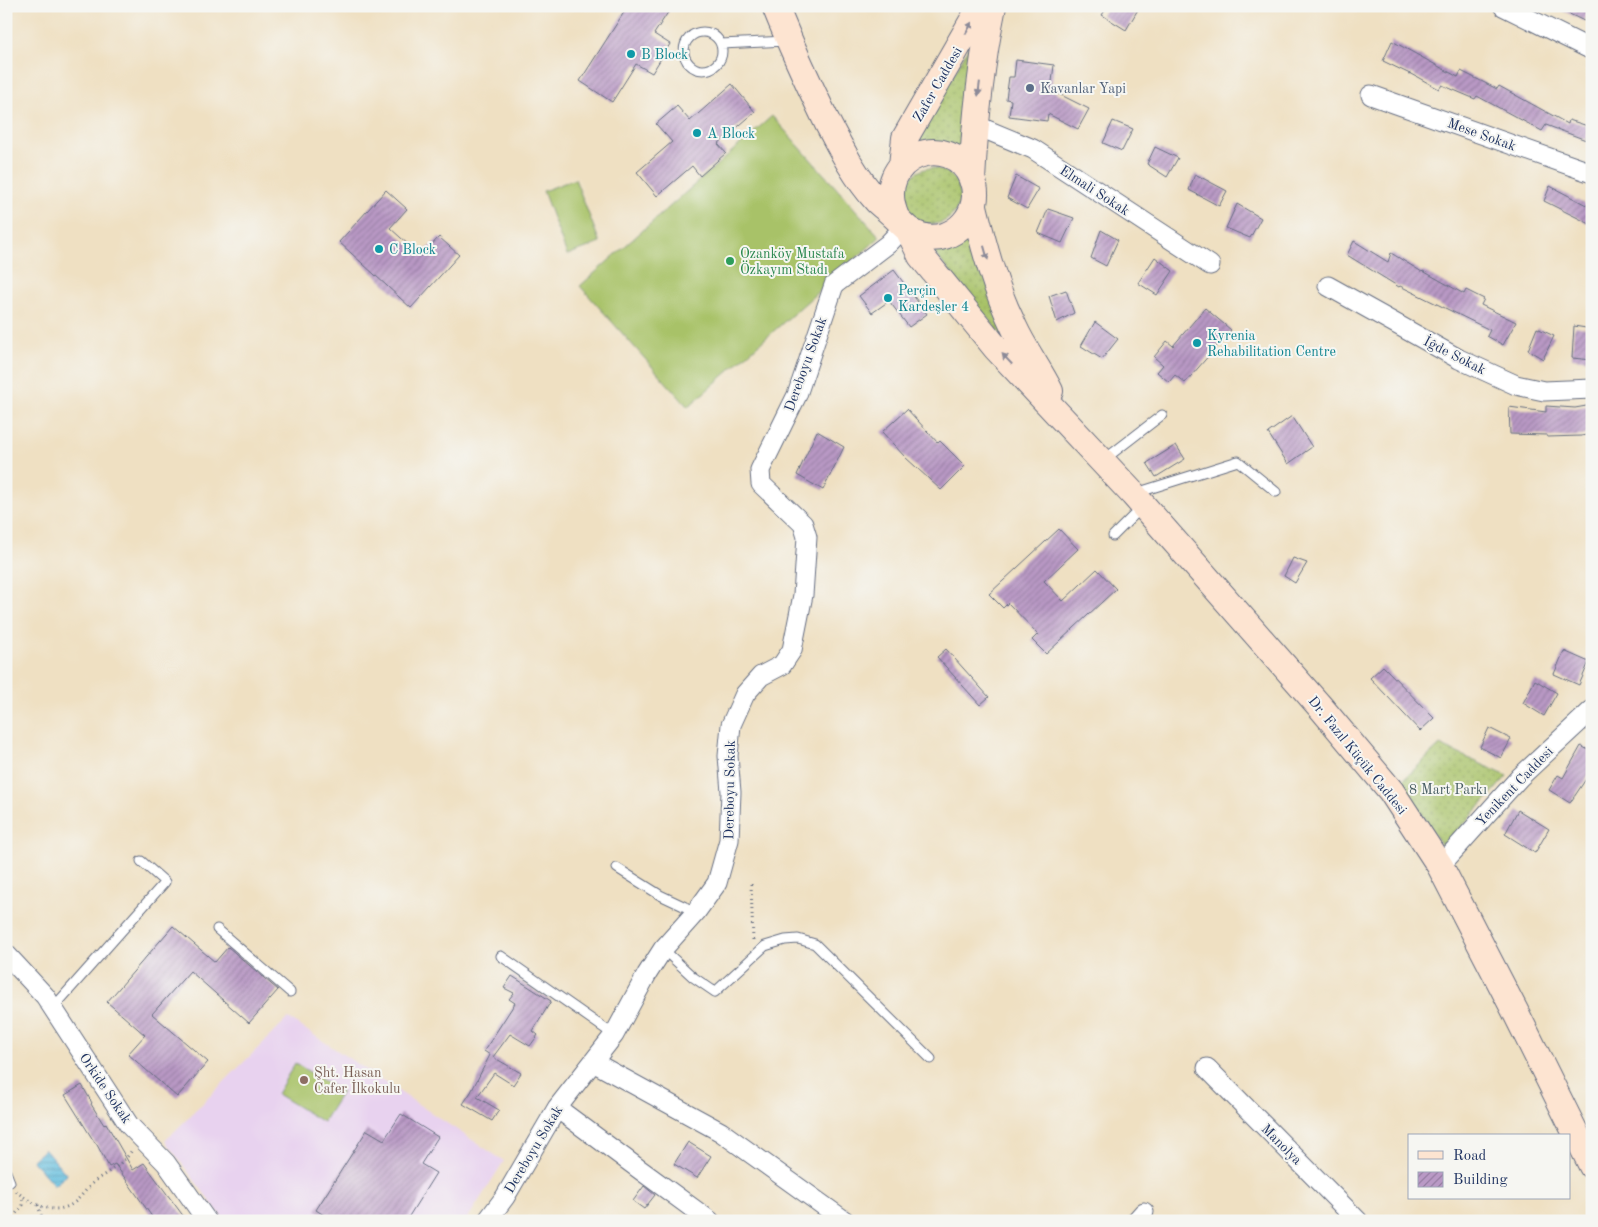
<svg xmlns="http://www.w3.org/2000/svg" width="1598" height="1227" font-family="'Old Standard TT',serif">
<defs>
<pattern id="grass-dots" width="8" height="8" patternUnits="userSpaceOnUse" patternTransform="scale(1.25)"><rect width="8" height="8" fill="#a8c268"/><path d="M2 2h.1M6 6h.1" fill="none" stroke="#889e59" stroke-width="1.8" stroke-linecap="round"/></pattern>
<pattern id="water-rules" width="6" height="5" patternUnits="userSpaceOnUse" patternTransform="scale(1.25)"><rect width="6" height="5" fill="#60bdde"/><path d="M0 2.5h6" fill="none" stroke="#4e9ab7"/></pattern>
<pattern id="building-hatch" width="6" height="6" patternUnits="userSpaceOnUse" patternTransform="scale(1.25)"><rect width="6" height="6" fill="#b999c5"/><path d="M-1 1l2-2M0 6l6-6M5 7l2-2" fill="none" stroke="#967da3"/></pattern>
</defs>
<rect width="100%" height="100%" fill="#f6f6f2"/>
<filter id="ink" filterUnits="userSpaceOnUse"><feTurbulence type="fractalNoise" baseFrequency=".02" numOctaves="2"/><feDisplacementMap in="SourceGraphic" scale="10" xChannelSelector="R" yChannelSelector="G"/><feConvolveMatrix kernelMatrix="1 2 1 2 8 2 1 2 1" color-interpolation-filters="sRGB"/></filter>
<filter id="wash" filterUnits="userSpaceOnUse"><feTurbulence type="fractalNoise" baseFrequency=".0096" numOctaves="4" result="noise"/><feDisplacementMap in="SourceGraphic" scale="20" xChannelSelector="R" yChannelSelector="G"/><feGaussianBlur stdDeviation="1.12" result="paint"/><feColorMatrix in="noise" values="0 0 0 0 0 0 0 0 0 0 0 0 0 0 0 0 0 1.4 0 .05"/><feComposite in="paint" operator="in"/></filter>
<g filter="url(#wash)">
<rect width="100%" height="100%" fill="#efe0c2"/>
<path fill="#e8d2ef" d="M288,1018L504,1161L466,1221H225L165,1141Z"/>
<path fill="url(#grass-dots)" stroke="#627863" d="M975,36L966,153L915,143Z
M904 196a28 28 0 1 1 56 0a28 28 0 1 1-56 0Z
M970,232L1007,342L931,249Z
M1440,745L1507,776L1443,848L1401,782Z"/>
<path fill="#a8c268" stroke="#627863" d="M772,116L880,237L688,407L580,286Z
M575,179L600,243L567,255L543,191Z
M295,1063L342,1092L323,1122L277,1094Z"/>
<path fill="url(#water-rules)" stroke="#3e769e" d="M45,1149L67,1175L54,1185L32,1160Z"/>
<g id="blocks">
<path fill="url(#building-hatch)" d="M628,6H672L654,34L670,44L652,73L636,64L612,102L580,81Z
M1108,6H1140L1126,30L1102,15Z
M1553,6H1591L1584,21Z
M1392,41L1458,77L1461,71L1497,89L1499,86L1568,124L1569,120L1591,127L1586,140L1546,125L1542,131L1477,96L1475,99L1442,85L1439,89L1410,73V74L1383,61Z
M1016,60L1054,65L1051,90L1089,109L1078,129L1048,114L1047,121L1009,116L1011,100L1006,99L1009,77H1014Z
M732,84L755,112L718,144L726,153L700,176L692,166L657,196L637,172L672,142L656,124L677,106L690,121Z
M1113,121L1133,129L1122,151L1103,143Z
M1155,147L1178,158L1167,177L1147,164Z
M1195,174L1227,191L1219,206L1189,190Z
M1016,176L1039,189L1027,209L1007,198Z
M1550,186L1592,208V225L1544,201Z
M386,190L407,209L390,228L421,256L439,237L459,255L411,308L339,242Z
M1237,204L1261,218L1250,238L1226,228Z
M1048,209L1074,218L1062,243L1038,233Z
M1101,230L1118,240L1106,266L1091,258Z
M1354,241L1388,262L1391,253L1422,272L1423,271L1464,294L1466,290L1484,299L1481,305L1516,322L1503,345L1487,336L1490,330L1400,286L1399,287L1347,255Z
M1155,257L1173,271L1157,295L1138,283Z
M894,270L927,314L909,327L889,301L872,313L859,296Z
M1066,290L1074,313L1057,322L1049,296Z
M1205,308L1231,330L1185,383L1175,375L1169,382L1157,372L1163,365L1154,357L1167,341L1173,346Z
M1095,322L1118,339L1102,359L1081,346Z
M1574,326L1592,329V360L1572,358Z
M1537,328L1554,336L1543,359L1528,350Z
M1592,405V434L1581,436L1547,437V435L1510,434L1509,407L1546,412V406L1575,408Z
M907,409L938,443L940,441L965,466L941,490L905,457L882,432Z
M1292,416L1312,447L1288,464L1268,433Z
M817,431L844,447L823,490L797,475Z
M1176,445L1185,459L1156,477L1147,463Z
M1059,529L1078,549L1044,581L1063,601L1097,569L1116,589L1046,654L1032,640L1038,634L1008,603L1003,608L989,594Z
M1293,558L1307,563L1295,583L1284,576Z
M946,649L989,697L980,705L937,657Z
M1564,651L1589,662L1579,685L1554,674Z
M1383,666L1434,718L1420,731L1370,678Z
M1535,680L1557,693L1544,716L1523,703Z
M1489,728L1511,739L1501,758L1480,747Z
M1581,746L1592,752V770L1570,803L1549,790L1558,775L1563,778Z
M1518,810L1549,829L1535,853L1505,834Z
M173,926L215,962L228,947L278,990L249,1023L190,971L152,1014L208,1062L177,1097L128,1054L145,1035L107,1002Z
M512,976L551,1001L533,1031L538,1035L530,1046L510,1034L493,1057L521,1073L513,1085L494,1073L477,1097L499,1110L492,1121L463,1104L471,1092L490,1055L484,1051L515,1003L509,999L514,993L504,988Z
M82,1085L92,1103L91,1104L104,1125L106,1123L133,1170L144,1163L187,1221H155L115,1164L109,1167L96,1143H95L65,1095Z
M401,1114L438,1137L421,1164L436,1173L406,1221H333L316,1210L367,1130L384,1140Z
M688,1142L711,1156L697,1178L674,1164Z
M644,1186L655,1195L644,1209L633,1201Z"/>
</g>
</g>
<g filter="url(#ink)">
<use href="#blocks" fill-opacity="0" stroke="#656d81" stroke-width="1"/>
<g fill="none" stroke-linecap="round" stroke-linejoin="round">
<g stroke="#656d81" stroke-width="11">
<path id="lane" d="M684 51a19 19 0 1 1 38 0a19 19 0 1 1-38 0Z
M721,44L786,41
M1105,459L1162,415
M1136,493L1238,461L1276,492
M1113,536L1141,508
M617,868L660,895L696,912
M217,929L290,992
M663,949L693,977L715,992L765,946L785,940L798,939L815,944L931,1059
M501,956L614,1035
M53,1008L165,882L141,861
M6,1172L10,1182"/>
</g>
<g stroke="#656d81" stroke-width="21">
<path id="street" d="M1503,6L1592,50
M1371,95L1592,173
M975,125L1033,149L1210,265
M1328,286L1459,359L1516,385L1544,391L1592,389
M1440,866L1520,777L1592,710
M6,954L45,996L129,1125L166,1163L207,1221
M593,1062L721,1132L845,1221
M1207,1068L1358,1221
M557,1108L639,1169L710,1221
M487,1221L505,1197L557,1108L614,1035L647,974L663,949L696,912L717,883L729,840L731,792L728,756L731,725L745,694L761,676L782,665L792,650L803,595L807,537L803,524L761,484L760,470L797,395L834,285L888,244L904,227
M1136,1221L1144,1212"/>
</g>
<g stroke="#656d81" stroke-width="28">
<path id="secondary" d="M775,6C791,46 809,85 828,124C842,151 856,178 877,201C882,206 888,210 894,216C903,224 908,232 921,236C954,246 985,211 972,179C952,128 870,155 896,217
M902,165L905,138L981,6
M972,180C975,121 981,64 993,6
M974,206C984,248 995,288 1014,327C1024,349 1039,369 1050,391
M909,231L921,256L996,348L1133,494L1323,710L1391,791L1440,866L1515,1011L1592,1166"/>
</g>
<path stroke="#656d81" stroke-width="3" stroke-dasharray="1 4" stroke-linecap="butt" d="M751,884L753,941
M16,1191C33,1205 56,1217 75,1202C82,1196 87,1188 94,1182C108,1171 123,1165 132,1150
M38,1205L43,1221
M10,1221L23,1205L22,1196"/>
<use href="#lane" stroke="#fff" stroke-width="9"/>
<use href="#street" stroke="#fff" stroke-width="19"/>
<use href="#secondary" stroke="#fde4d1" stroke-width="26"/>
</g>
<defs><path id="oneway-solid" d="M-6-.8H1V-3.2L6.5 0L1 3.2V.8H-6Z" transform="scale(1.25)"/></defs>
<g fill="#8c8a98">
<use href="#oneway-solid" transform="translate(969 28) rotate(-61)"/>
<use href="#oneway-solid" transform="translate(979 89) rotate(97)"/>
<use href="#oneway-solid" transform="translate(986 253) rotate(74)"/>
<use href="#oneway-solid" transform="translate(1007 359) rotate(-133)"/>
</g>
</g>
<g fill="#0f9aa8" stroke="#f6f6f2" stroke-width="2">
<circle cx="631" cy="54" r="5"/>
<circle cx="697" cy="133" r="5"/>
<circle cx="379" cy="249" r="5"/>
<circle cx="888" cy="298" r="5"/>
<circle cx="1197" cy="343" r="5"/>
</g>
<circle fill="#5c6f8a" stroke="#f6f6f2" stroke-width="2" cx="1030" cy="88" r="5"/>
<circle fill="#2e9e5b" stroke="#f6f6f2" stroke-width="2" cx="730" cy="261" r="5"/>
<circle fill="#8d6e63" stroke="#f6f6f2" stroke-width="2" cx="304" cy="1080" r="5"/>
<g text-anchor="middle" stroke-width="4" stroke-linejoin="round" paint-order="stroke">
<g font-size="14" fill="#0d838f" stroke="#f6f6f2" text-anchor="start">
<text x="641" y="59">B Block</text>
<text x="707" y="138">A Block</text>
<text x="389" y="254">C Block</text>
<text x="898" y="295">Perçin<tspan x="898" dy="16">Kardeşler 4</tspan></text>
<text x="1207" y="340">Kyrenia<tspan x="1207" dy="16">Rehabilitation Centre</tspan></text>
</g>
<g font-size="14" fill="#1b2f5e" stroke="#f6f6f2">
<text transform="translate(937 84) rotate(-60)" y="5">Zafer Caddesi</text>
<text transform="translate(1482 134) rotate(20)" y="5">Mese Sokak</text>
<text transform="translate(1095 190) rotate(33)" y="5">Elmali Sokak</text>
<text transform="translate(1455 355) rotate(27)" y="5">İĝde Sokak</text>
<text transform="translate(805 364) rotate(-70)" y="5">Dereboyu Sokak</text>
<text transform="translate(1358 755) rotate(51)" y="5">Dr. Fazıl Küçük Caddesi</text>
<text transform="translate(1514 786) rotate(-46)" y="5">Yenikent Caddesi</text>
<text transform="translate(729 790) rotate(-89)" y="5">Dereboyu Sokak</text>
<text transform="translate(106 1088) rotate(56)" y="5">Orkide Sokak</text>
<text transform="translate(1282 1144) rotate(45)" y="5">Manolya</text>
<text transform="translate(533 1149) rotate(-59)" y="5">Dereboyu Sokak</text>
</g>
<g font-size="14" fill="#4e5e75" stroke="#f6f6f2" text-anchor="start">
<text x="1040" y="93">Kavanlar Yapi</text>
</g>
<g font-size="14" fill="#27864d" stroke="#f6f6f2" text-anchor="start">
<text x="740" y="258">Ozanköy Mustafa<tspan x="740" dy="16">Özkayım Stadı</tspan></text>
</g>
<g font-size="14" fill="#455b61" stroke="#f6f6f2">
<text x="1448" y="794">8 Mart Parkı</text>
</g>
<g font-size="14" fill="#785e54" stroke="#f6f6f2" text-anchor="start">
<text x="314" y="1077">Şht. Hasan<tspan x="314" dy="16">Cafer İlkokulu</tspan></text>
</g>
</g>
<rect width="1598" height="1227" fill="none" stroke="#f6f6f2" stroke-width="25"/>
<rect x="1408" y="1134" width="162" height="65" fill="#f6f6f2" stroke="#9ea6b7"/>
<rect x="1418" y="1151" width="25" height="8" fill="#fde4d1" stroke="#9ea6b7"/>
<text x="1453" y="1160" font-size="15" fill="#1b2f5e">Road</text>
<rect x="1418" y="1172" width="25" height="15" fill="url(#building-hatch)" stroke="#9ea6b7"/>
<text x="1453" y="1184" font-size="15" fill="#1b2f5e">Building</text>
</svg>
